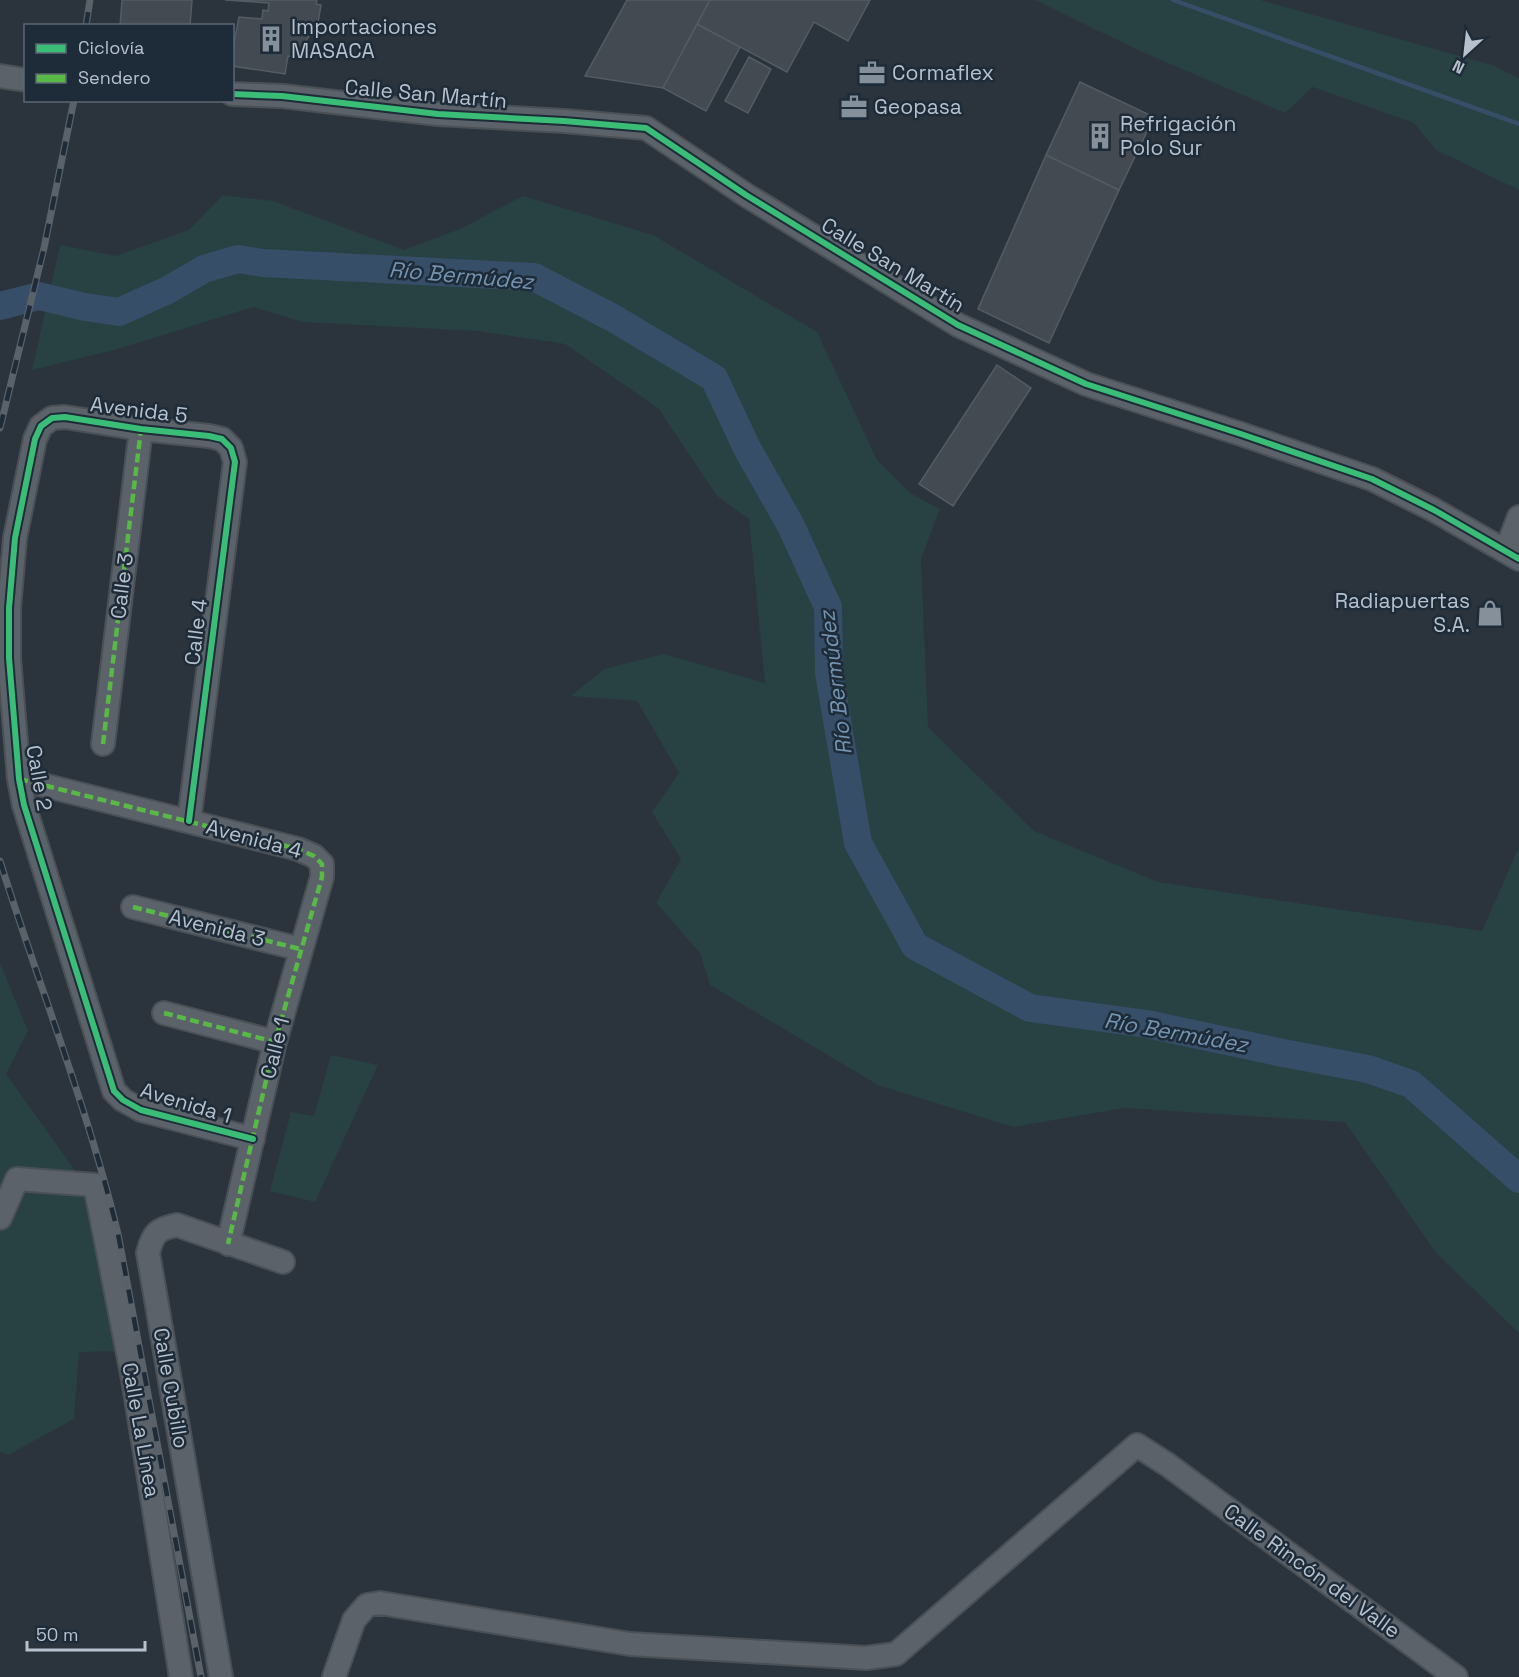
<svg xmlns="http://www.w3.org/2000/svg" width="1519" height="1677" font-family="'Space Grotesk',sans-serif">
<rect width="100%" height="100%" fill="#2b343c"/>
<path fill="#284143" d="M1035,0H1260L1492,65L1519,78V190L1436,150L1414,123L1313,87L1285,113L1140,51Z
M223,195L273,201L404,250L460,229L523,196L653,235L817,332L877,460L910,493L940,509L921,559L928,727L1034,831L1158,882L1482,931L1519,847V1333L1436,1253L1345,1122L1124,1108L1013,1127L878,1085L710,985L700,953L656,903L681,859L652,812L679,773L637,701L571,696L604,669L664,654L765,683L749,519L717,496L658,408L565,344L478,331L303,322L253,307L118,349L32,370L60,245L116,256L189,230Z
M0,963L28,1031L6,1074L78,1175L96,1220L122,1351L79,1352L74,1419L8,1455L0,1452Z
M331,1055L378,1065L315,1202L270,1191L291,1112L314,1116Z"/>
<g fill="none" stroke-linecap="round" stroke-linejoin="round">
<path stroke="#364e67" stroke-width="4.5" d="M1173,0L1519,124"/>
<path stroke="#364e67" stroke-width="28" d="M0,306L39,296L85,307L119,312L168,290L204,269L238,259L263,263L534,277L613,318L714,378L747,448L791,526L828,607L829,673L858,843L915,946L1030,1008L1147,1024L1283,1053L1368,1069L1411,1084L1519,1179"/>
</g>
<path fill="#434a52" stroke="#535c63" stroke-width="1.5" d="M122,0H192L190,26H120Z
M225,0H317L316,4L321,5L318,23L295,57L288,56L285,74L232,66V54L239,17L262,19L263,10L268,11L269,3Z
M627,0H710L663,88L585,76Z
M710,0H870L848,41L814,22L787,72L697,24Z
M697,24L740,47L706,111L663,88Z
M749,57L771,69L748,113L725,101Z
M1080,82L1154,117L1119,190L1046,155Z
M1046,155L1119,190L1049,343L978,309Z
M997,365L1031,388L953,506L919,484Z"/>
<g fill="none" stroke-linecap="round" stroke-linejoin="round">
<g stroke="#4a5056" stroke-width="26">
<path id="minor" d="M0,76L26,80
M232,94L282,96L438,114L564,121L646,128L746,195L958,325L1086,384L1241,434L1372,479L1434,510L1519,559
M1506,551L1519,517
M103,744L141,429
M19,779L298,849L314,856L322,864V877L275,1042L228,1244
M189,821L235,462L231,448L222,439L209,436L141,429L65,417L52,418L41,426L35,439L15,538L9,608V658L19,779L24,805L114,1091L123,1100L141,1110L253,1139
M133,907L300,949
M164,1013L275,1042
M0,1218L17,1179L95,1185L133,1379L181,1677
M221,1677L148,1253C153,1233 157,1229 177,1225L283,1262
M334,1677L354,1620L367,1605L380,1603L630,1644L866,1658L896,1654L1137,1445L1168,1465L1456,1677"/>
</g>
<use href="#minor" stroke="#5c626a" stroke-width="22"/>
<g stroke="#5a6168" stroke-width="7">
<path id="rail" d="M86,26L90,0
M0,428L44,248L74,100
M0,861C39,986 88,1108 118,1234L201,1677"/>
</g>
<use href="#rail" stroke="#1e2b38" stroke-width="4.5" stroke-dasharray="14" stroke-linecap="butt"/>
<path stroke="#58b947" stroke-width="4.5" stroke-dasharray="9 4.5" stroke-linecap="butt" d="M103,744L141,429
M19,779L298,849L314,856L322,864V877L275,1042L228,1244
M133,907L300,949
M164,1013L275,1042"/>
<g stroke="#1e2b38" stroke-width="10">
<path id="cycleway" d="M232,94L282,96L438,114L564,121L646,128L746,195L958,325L1086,384L1241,434L1372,479L1434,510L1519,559
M189,821L235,462L231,448L222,439L209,436L141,429L65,417L52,418L41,426L35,439L15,538L9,608V658L19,779L24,805L114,1091L123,1100L141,1110L253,1139"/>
</g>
<use href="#cycleway" stroke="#3abd76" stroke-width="6"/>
</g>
<defs>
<g id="building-bare" transform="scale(2.07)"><path d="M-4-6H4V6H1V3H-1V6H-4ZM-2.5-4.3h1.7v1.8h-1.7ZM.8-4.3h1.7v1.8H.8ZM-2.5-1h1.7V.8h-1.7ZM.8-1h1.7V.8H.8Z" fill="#85909a" stroke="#1e2b38" stroke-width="2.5" paint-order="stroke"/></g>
<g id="office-bare" transform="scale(2.07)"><path d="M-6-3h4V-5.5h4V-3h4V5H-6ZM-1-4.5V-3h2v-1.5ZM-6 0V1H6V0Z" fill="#85909a" stroke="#1e2b38" stroke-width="2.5" paint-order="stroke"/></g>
<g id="shop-bare" transform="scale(2.07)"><path d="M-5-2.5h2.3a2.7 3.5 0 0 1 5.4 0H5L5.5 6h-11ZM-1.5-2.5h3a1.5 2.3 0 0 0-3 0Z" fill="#85909a" stroke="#1e2b38" stroke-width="2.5" paint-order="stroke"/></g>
</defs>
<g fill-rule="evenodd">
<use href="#building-bare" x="271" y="39"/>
<use href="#office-bare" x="872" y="73"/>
<use href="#office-bare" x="854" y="107"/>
<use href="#building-bare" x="1100" y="136"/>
<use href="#shop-bare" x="1490" y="613"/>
</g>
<g text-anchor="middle" stroke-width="5" stroke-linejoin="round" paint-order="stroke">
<g font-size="21" fill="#b6c1cd" stroke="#1e2b38" text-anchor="start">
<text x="291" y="34">Importaciones<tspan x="291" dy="24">MASACA</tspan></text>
<text x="892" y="80">Cormaflex</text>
<text x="874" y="114">Geopasa</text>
<text x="1120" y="131">Refrigación<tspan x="1120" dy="24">Polo Sur</tspan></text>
<text x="1470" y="608" text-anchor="end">Radiapuertas<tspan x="1470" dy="24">S.A.</tspan></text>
</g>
<g font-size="21" fill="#b6c1cd" stroke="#1e2b38">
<text transform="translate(426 94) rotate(5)" y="7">Calle San Martín</text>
<text transform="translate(893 265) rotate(31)" y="7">Calle San Martín</text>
<text transform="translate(139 410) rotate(7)" y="7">Avenida 5</text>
<text transform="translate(122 586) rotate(-83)" y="7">Calle 3</text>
<text transform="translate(196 632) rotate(-83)" y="7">Calle 4</text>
<text transform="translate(39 778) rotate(80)" y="7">Calle 2</text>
<text transform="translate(254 839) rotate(15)" y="7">Avenida 4</text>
<text transform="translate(217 928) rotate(14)" y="7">Avenida 3</text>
<text transform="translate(275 1048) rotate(-76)" y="7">Calle 1</text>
<text transform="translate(186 1103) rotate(17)" y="7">Avenida 1</text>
<text transform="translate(171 1388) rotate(80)" y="7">Calle Cubillo</text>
<text transform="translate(141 1430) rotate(80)" y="7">Calle La Línea</text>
<text transform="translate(1312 1571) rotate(36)" y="7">Calle Rincón del Valle</text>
</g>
<g font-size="22" font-style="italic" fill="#7494b2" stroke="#1e2b38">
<text transform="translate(461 275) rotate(5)" y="8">Río Bermúdez</text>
<text transform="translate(835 683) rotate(-97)" y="8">Río Bermúdez</text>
<text transform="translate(1176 1032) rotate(10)" y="8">Río Bermúdez</text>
</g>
</g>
<rect x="24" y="24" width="210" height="78" fill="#1e2b38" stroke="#5b6774" stroke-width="1.5"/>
<rect x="36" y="44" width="30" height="9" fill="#3abd76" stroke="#5b6774" stroke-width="1.5"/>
<text x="78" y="54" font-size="18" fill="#b6c1cd">Ciclovía</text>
<rect x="36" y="74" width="30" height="9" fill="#58b947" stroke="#5b6774" stroke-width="1.5"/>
<text x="78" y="84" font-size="18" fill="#b6c1cd">Sendero</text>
<g transform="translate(1465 54) rotate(207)" stroke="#1e2b38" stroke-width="4.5" paint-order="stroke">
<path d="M0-4.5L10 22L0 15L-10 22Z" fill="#b6c1cd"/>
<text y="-9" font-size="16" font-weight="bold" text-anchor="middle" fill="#b6c1cd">N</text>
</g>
<path d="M27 1641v9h118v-9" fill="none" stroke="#b6c1cd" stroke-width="3"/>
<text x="36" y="1641" font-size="18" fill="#b6c1cd" stroke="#1e2b38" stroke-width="4.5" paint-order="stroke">50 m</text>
</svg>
